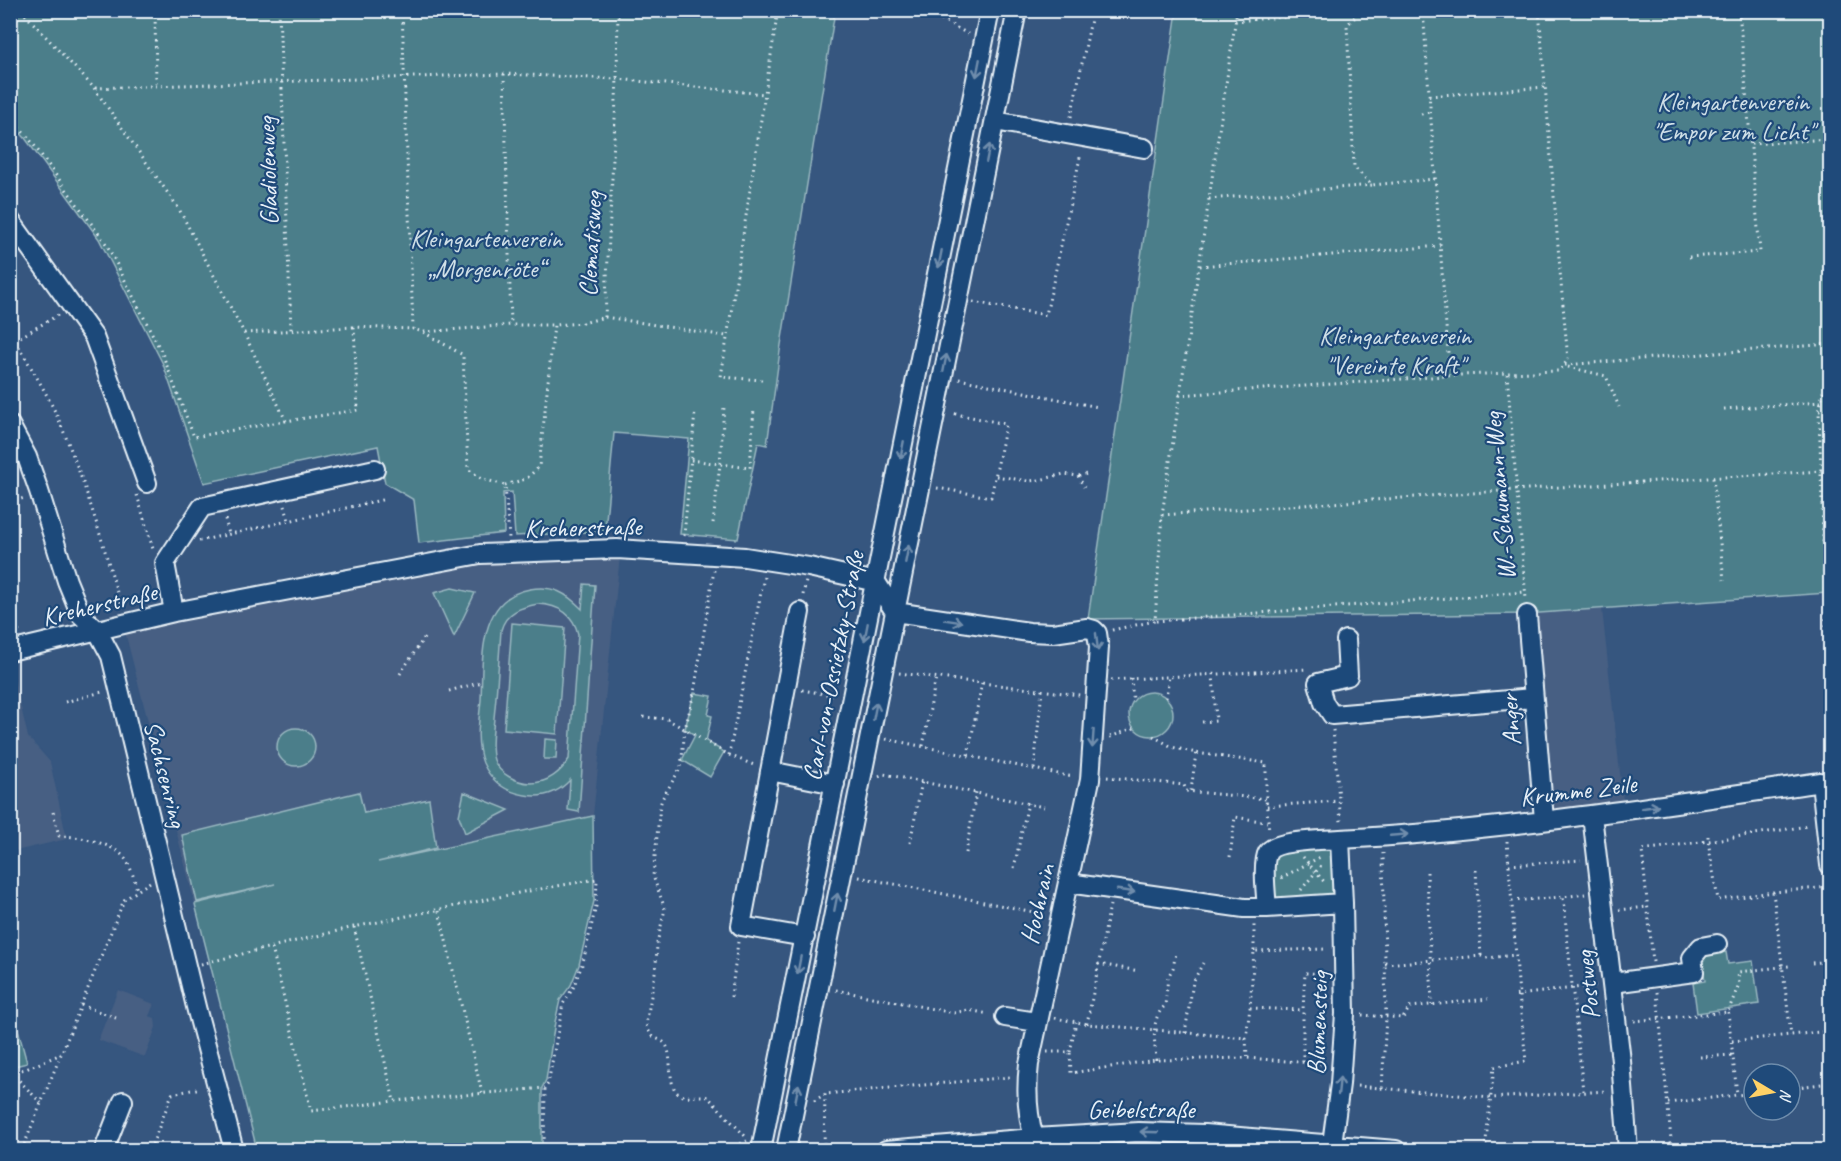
<svg xmlns="http://www.w3.org/2000/svg" width="1841" height="1161" font-family="Caveat,sans-serif">
<rect width="100%" height="100%" fill="#36567f"/>
<filter id="ink" filterUnits="userSpaceOnUse"><feTurbulence type="fractalNoise" baseFrequency=".0167" numOctaves="2"/><feDisplacementMap in="SourceGraphic" scale="12" xChannelSelector="R" yChannelSelector="G"/><feConvolveMatrix kernelMatrix="1 2 1 2 8 2 1 2 1" color-interpolation-filters="sRGB"/></filter>
<g filter="url(#ink)">
<path fill="#465f83" d="M620,556L593,816L340,869L195,904L124,628L479,558Z
M1602,609L1624,809L1540,818L1525,614Z
M11,665L28,737L50,762L67,839L11,852Z
M118,990L154,1004L149,1016L155,1018L156,1027L145,1057L98,1040Z"/>
<path fill="#4b7e8a" stroke="#9ab8c1" stroke-width="1.5" fill-rule="evenodd" d="M10,11H835L780,351L767,445L758,443L738,539L680,534L689,439L614,433L605,531L515,536L512,492L503,493L504,533L419,543L414,500L385,483L378,446L204,483L163,364L99,239L25,138L11,123Z
M1177,11H1830V683L1827,593L1525,614L1088,619Z
M584,584L595,585L579,812L568,810L570,780C558,793 542,798 525,795C506,792 491,781 483,763C475,743 479,720 481,700C483,660 477,598 530,589C553,585 566,593 582,609ZM538,604C558,605 573,613 578,634L569,759C561,772 548,783 531,783C517,783 499,774 494,760C490,748 493,731 494,718C497,689 499,660 501,630C506,612 521,607 538,604Z
M452,588L475,593L454,637L434,593Z
M512,623L565,628L557,734L504,729Z
M1129 714a22 22 0 1 1 44 0a22 22 0 1 1-44 0Z
M694,693L712,696L708,715L712,716L706,741L724,752L710,777L682,760L695,735L685,729Z
M277 747a19 19 0 1 1 38 0a19 19 0 1 1-38 0Z
M545,739L557,740L556,759H544Z
M359,792L364,813L429,799L436,848L378,862L593,816L594,901L579,965L571,985L560,1000L555,1022L546,1080L542,1088V1150H257L195,904L275,884L197,902L182,835Z
M464,792L509,810L465,833L459,816Z
M1331,842L1339,896L1272,903L1270,853Z
M1726,952L1728,964L1753,961L1759,1004L1697,1013L1693,983L1705,981L1702,961L1706,955Z
M11,1003L27,1063L11,1067H10Z"/>
<g fill="none" stroke-linecap="round" stroke-linejoin="round">
<g stroke="#e8f1f8" stroke-width="22">
<path id="minor" d="M995,121L1144,148
M10,220L94,337L147,483
M10,425L27,457L39,491L67,581L81,615L97,630L111,656L197,1011L234,1150
M174,612L165,563L202,507L375,469
M800,612L741,926L805,937
M1527,615L1544,820
M1346,640L1348,676L1318,683L1324,703L1332,715L1533,698
M10,651L174,612L480,554L617,549L745,557L809,567L876,582L895,612L1029,632L1053,633L1087,628L1094,630L1097,633L1099,647L1090,780L1029,1064C1026,1089 1027,1114 1034,1138
M770,771L835,784
M1592,815L1621,1061L1628,1150
M1340,839C1501,831 1662,805 1821,782L1830,865
M1068,883L1244,908H1267L1343,903L1340,839C1325,840 1276,840 1268,852C1262,862 1266,896 1267,908
M1620,982L1694,972L1692,958L1701,947L1717,944
M1005,1017L1037,1022
M1332,1144L1340,1084L1345,1014L1343,903
M104,1150L123,1101
M761,1150L990,10
M786,1150L1017,10
M886,1150L1034,1138L1139,1132L1204,1134L1396,1150"/>
</g>
<path stroke="#e8f1f8" stroke-width="3" stroke-dasharray="1.5 4.5" stroke-linecap="butt" d="M21,10L94,88L504,74L617,79L764,94
M155,10L156,86
M279,10L291,330
M402,10L413,329L423,332L463,355L468,469L482,479L505,485L509,538
M1370,10L1361,11L1347,25L1354,167L1372,185L1435,179
M1423,10L1449,367L1459,375L1559,371L1568,360L1561,283L1539,10
M897,12L898,10
M941,19L968,34
M1235,21L1359,11
M504,74L511,325
M94,88L179,209L244,333L286,421L358,410L354,327L413,329
M1429,96L1546,87
M1421,114L1430,112
M1071,117L1093,10
M10,119L28,137L107,245L162,353L194,437L285,421
M1751,144L1830,139
M1209,199L1372,185
M1689,257L1760,252L1739,10
M1200,266L1440,246
M973,302L1046,315L1081,153
M605,317L726,336
M10,331C26,360 44,387 57,416C84,478 103,542 121,607
M424,332L511,325H554
M244,333L354,327
M10,343L58,315
M1565,365L1830,344
M1568,367L1606,376L1619,407
M1830,368L1826,378L1819,411L1830,749
M1507,374L1526,599
M959,379L1098,407
M762,380L721,377L778,10
M1179,395L1459,375
M1724,409L1821,402
M1819,411L1830,410
M691,460L750,468L754,408
M1821,470L1830,469
M996,476L1028,481L1039,480L1064,474L1078,476L1087,474
M1078,476L1084,487
M1713,478L1724,580
M505,485L526,479L539,467L554,325L583,323L605,317L617,79L618,10
M937,488L991,497L1006,424L951,413
M137,495L153,549
M10,503L24,498
M285,506L289,521
M1162,515L1528,489L1821,471
M225,519L229,534
M713,523L720,464L724,407
M684,536L695,412
M199,541L386,499
M714,570L694,693L685,729L681,767L662,799L660,806L653,876L665,909L657,943L656,967L646,1025C648,1029 650,1034 654,1037C658,1040 663,1040 666,1045C674,1058 665,1093 684,1096C692,1097 700,1095 708,1097L747,1138
M803,595L806,581
M10,608L19,632
M1156,621L1525,592
M1112,630L1155,621L1162,515L1237,10
M899,673L1080,695
M400,674L424,638
M1131,678L1133,700
M1111,680L1308,669
M802,690L837,696
M449,691L482,682
M1166,698L1169,676
M65,702L102,692
M643,717L667,719L729,755L754,765
M1202,722L1216,721L1213,674
M1333,730L1341,822
M1153,736L1172,747L1196,753L1266,763V799L1269,831
M1110,737L1134,728
M886,739L1073,777
M923,746L936,677
M729,755L764,577
M968,755L982,683
M1034,769L1042,690
M879,776L884,774L1044,807
M1107,777L1184,785L1186,791L1266,799
M1191,791L1196,753
M1267,806L1339,801
M53,812L59,836C78,836 108,842 122,855C131,864 134,879 137,890
M1708,836V841L1808,826
M1507,841L1519,995L1512,996
M910,843L922,781
M966,853L976,792
M1230,857L1235,817L1267,822
M1303,857L1326,884
M1509,865L1581,860
M1014,868L1028,803
M1476,870L1481,956
M1427,872L1432,1005
M859,877L1044,914
M1281,878L1320,857
M1301,890L1323,863
M1773,892L1791,1035
M1512,901L1563,897
M1619,910L1647,907
M439,911L482,1093
M354,927L394,1101
M272,948L311,1111L394,1101L545,1088
M1254,951V923
M1653,962L1642,850L1708,841L1718,900L1773,892L1830,887
M1812,963L1830,961
M201,964L354,927L523,892L597,879L596,906L583,962L573,988L563,1004L548,1084L545,1088L544,1150
M1098,964L1139,971
M1385,964L1481,956L1486,958L1516,955
M836,990L954,1013L968,1010L989,1014
M1657,992L1672,1150
M731,997L738,942
M81,1005L116,1018
M1250,1008L1302,1010
M1728,1012L1737,1094
M1362,1015L1403,1018L1410,1007L1488,999
M1055,1018L1087,1024L1246,1038L1250,1008L1254,951L1328,949
M1634,1021L1728,1012L1739,984L1738,972L1789,966
M1087,1024L1110,905
M1185,1033L1193,982L1203,963
M1246,1038L1247,1057
M1732,1041L1830,1031
M1047,1052H1070L1071,1073L1156,1060L1247,1058L1325,1064
M1070,1052L1076,1022
M1700,1057L1733,1055
M1156,1060C1155,1043 1150,1018 1165,1006L1168,977L1173,968L1176,953
M1303,1062V1010L1305,973L1329,974
M10,1072L26,1069L61,1054
M11,1072L41,1103
M1357,1086L1491,1098L1607,1091
M1382,1088L1386,1017L1383,853
M1790,1088L1830,1083
M1583,1091L1563,897L1585,894
M814,1101L825,1094
M1668,1103L1754,1093
M22,1150L124,900L150,882
M150,1150L172,1094L201,1088
M732,1150V1147L747,1141
M824,1150L825,1094L1011,1077
M1485,1150L1494,1067L1526,1061L1519,995L1597,985"/>
<use href="#minor" stroke="#1f4a7a" stroke-width="18"/>
</g>
<defs><path id="oneway-shaft" d="M-6 0H5M1.5-3L5.5 0L1.5 3" fill="none" stroke-width="1.6" stroke-linecap="round" stroke-linejoin="round" transform="scale(1.5)"/></defs>
<g stroke="#6f8dac">
<use href="#oneway-shaft" transform="translate(978 68) rotate(101)"/>
<use href="#oneway-shaft" transform="translate(988 153) rotate(-79)"/>
<use href="#oneway-shaft" transform="translate(940 259) rotate(101)"/>
<use href="#oneway-shaft" transform="translate(945 363) rotate(-79)"/>
<use href="#oneway-shaft" transform="translate(902 450) rotate(101)"/>
<use href="#oneway-shaft" transform="translate(907 554) rotate(-79)"/>
<use href="#oneway-shaft" transform="translate(953 621) rotate(9)"/>
<use href="#oneway-shaft" transform="translate(866 632) rotate(101)"/>
<use href="#oneway-shaft" transform="translate(1097 642) rotate(83)"/>
<use href="#oneway-shaft" transform="translate(875 711) rotate(-79)"/>
<use href="#oneway-shaft" transform="translate(1093 739) rotate(94)"/>
<use href="#oneway-shaft" transform="translate(1650 807) rotate(-8)"/>
<use href="#oneway-shaft" transform="translate(1399 835) rotate(-5)"/>
<use href="#oneway-shaft" transform="translate(1126 891) rotate(8)"/>
<use href="#oneway-shaft" transform="translate(836 902) rotate(-79)"/>
<use href="#oneway-shaft" transform="translate(799 965) rotate(101)"/>
<use href="#oneway-shaft" transform="translate(1339 1086) rotate(-84)"/>
<use href="#oneway-shaft" transform="translate(797 1093) rotate(-79)"/>
<use href="#oneway-shaft" transform="translate(1149 1132) rotate(-178)"/>
</g>
</g>
<g text-anchor="middle" stroke-width="4.5" stroke-linejoin="round" paint-order="stroke">
<g font-size="26" fill="#d0e0e8" stroke="#1f4a7a">
<text x="1733" y="110">Kleingartenverein<tspan x="1733" dy="30">"Empor zum Licht"</tspan></text>
<text x="486" y="247">Kleingartenverein<tspan x="486" dy="30">„Morgenröte“</tspan></text>
<text x="1395" y="344">Kleingartenverein<tspan x="1395" dy="30">"Vereinte Kraft"</tspan></text>
</g>
<g font-size="26" fill="#e8f1f8" stroke="#1f4a7a">
<text transform="translate(267 171) rotate(-92)" y="9">Gladiolenweg</text>
<text transform="translate(590 244) rotate(-87)" y="9">Clematisweg</text>
<text transform="translate(1499 496) rotate(-95)" y="9">W.-Schumann-Weg</text>
<text transform="translate(583 527) rotate(-1)" y="9">Kreherstraße</text>
<text transform="translate(99 604) rotate(-13)" y="9">Kreherstraße</text>
<text transform="translate(833 666) rotate(-79)" y="9">Carl-von-Ossietzky-Straße</text>
<text transform="translate(1510 720) rotate(-94)" y="9">Anger</text>
<text transform="translate(166 774) rotate(76)" y="9">Sachsenring</text>
<text transform="translate(1578 790) rotate(-7)" y="9">Krumme Zeile</text>
<text transform="translate(1037 904) rotate(-77)" y="9">Hochrain</text>
<text transform="translate(1587 985) rotate(-96)" y="9">Postweg</text>
<text transform="translate(1317 1023) rotate(-88)" y="9">Blumensteig</text>
<text x="1141" y="1118">Geibelstraße</text>
</g>
</g>
<rect width="1841" height="1161" fill="none" stroke="#1f4a7a" stroke-width="36"/>
<rect x="18" y="18" width="1805" height="1125" fill="none" stroke="#e8f1f8" stroke-width="2" filter="url(#ink)"/>
<g transform="translate(1772 1092) rotate(100)"><circle r="28" fill="#1f4a7a" stroke="#6f8dac" stroke-width="1.5"/>
<path d="M0-4.5L10 22L0 15L-10 22Z" fill="#ffd166"/>
<text y="-9" font-size="16" font-weight="bold" text-anchor="middle" fill="#e8f1f8">N</text>
</g>
</svg>
